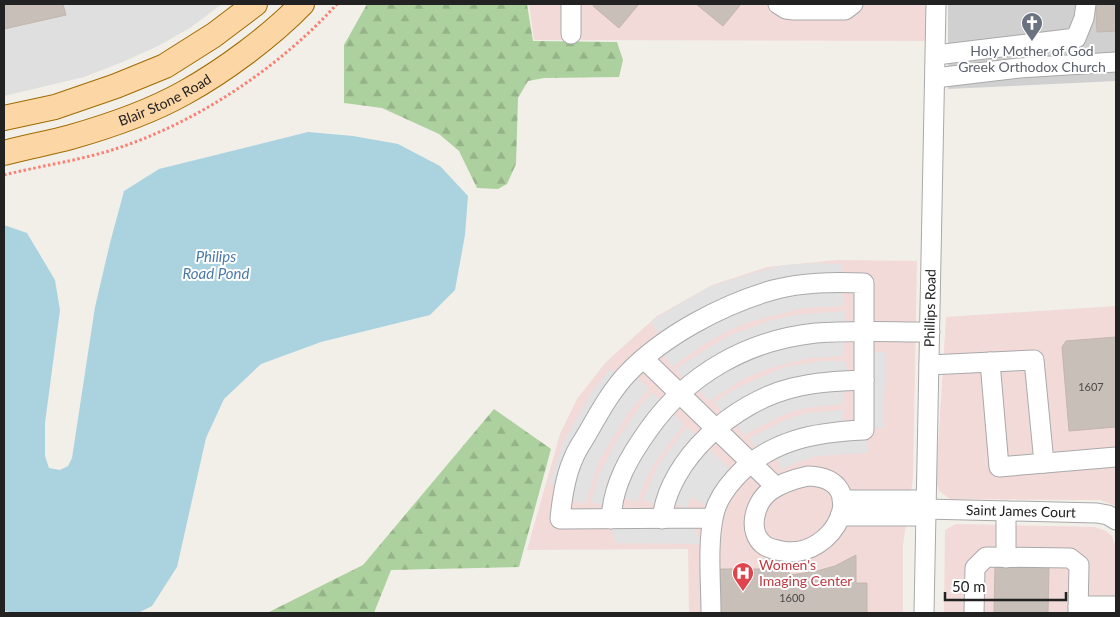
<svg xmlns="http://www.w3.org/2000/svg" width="1120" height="617" font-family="Lato,sans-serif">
<defs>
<pattern id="forest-firs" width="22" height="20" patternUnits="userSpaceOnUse" patternTransform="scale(1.25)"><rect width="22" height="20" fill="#add19e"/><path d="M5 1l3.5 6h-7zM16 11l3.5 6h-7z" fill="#95b388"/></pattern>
</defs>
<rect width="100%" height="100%" fill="#f2efe9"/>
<path fill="#e0dfdf" d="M4,4H222L190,28L158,46L125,61L84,77L4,96Z"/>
<path fill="#f2dad9" d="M529,4H927L926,41L534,40Z
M837,260L917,261L913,478L903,545V613H689L688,549L527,550L560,434L577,399L605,363L657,316L712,285L767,267Z
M1116,306V506L1100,500L950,499L939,491L936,481L946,317Z
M956,524L1095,527L1106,531L1112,536L1115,545V613H944L945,530Z"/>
<path fill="#d0d0d0" d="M948,4H1116V81L948,89Z"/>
<path fill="url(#forest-firs)" d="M367,4H527L533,41L617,42L623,60L619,77L544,78L528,81L518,98L516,164L507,184L498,189L477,188L459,151L439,134L382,108L344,103V45Z
M494,409L551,449L519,567L391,570L374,613H267L363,565Z"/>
<path fill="#e2e2e2" d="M816,263L842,264L843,306L804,308L753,321L730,330L706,343L672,367L658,347L664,343L651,321L709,287L750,274L784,265Z
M845,311L843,356L809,358L770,368L747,377L708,401L694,382L690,384L676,369L726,337L747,329L772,320L795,315Z
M864,352H886L883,428H867V453L817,456L797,462L782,470L772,449L761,455L749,438L785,420L807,413L843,410L844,430H864Z
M822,361H846L847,381H844L843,404L804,408L782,415L744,435L731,417L727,420L715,402L735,389L768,374L785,367Z
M610,369L624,378L630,371L649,389L628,413L598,463L585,504L563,498L565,487L549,483L564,441L593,390Z
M653,393L684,424L658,458L646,478L637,502L614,496L612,507L591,502L599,474L619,437L643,402Z
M687,427L737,476L715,509L691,497L686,509L666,499L664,506L643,500L658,465Z
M689,518L701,544L616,543L608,519Z"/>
<path fill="#aad3df" d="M308,132L353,136L398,144L440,166L468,196L465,235L455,290L430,315L321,342L261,364L224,399L206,438L177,567L152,606L138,613H17L4,611V225L27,233L55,280L60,310L45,423V456L49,468L60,470L68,466L72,458L95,307L110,243L124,191L159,169Z"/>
<path fill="#c7bfb8" stroke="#c4b6ab" d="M4,4H63L66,15L4,29Z
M595,4H639L619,28L593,6Z
M696,4H741L723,26Z
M1096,4H1116V31L1097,32Z
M1116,337V427L1069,431L1062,347L1066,341Z
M767,550H801V569H768Z
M856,555V583H867V613H717V569H789V575L798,574L817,571L835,566Z
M995,566L1049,567L1048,613H994Z"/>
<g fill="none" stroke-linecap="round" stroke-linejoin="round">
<g stroke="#a9a9a9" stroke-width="21">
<g id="minor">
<path d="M571,4V34"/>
<path d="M778,4L786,9L794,10H845L853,4"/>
<path d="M936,55L1076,38L1084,18L1086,4"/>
<path d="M935,78L1019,68L1116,62"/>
<path d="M644,359L776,487"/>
<path d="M990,362L999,467L1116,457"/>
<path d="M929,365L1034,360L1044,463"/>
<path d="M808,476C874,478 835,561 782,551C776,550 769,549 764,545C747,532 754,503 770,491C781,483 794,479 808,476Z"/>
<path d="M842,500H926"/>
<path id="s1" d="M925,509L1097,513L1108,515L1116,520"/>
<path d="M840,516H925"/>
<path d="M611,519C613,484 629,457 649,429C688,374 748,340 816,333C853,330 892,332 930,332"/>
<path d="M662,519C669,458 735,402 792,388C816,382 839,381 864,380"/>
<path d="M1006,558V511"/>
<path d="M1078,606H1116"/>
<path d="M711,613C711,583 707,543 714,514C717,500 726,488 735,478C769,440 816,432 864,430V283C833,282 803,282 773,290C723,304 663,336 627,374C611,391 599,413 587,434C583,441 577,449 574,457C565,476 562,498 560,519L713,518"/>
<path id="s2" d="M924,613L936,4"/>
<path d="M974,613L975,568L986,557L1070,558L1079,565L1078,613"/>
</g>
</g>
<g stroke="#a06b00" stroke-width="26">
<g id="major">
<path d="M4,118L55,107L116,86L165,66L214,35L255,4"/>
<path id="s3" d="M4,153C26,147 49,143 71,137C106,127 152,111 184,93C224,71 271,36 302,4"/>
</g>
</g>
<path stroke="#fa8072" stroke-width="3" stroke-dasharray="2.5 2.5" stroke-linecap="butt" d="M4,175C40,166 76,161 112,150C195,124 279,68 337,4"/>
<use href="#minor" stroke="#fff" stroke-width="19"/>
<use href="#major" stroke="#fcd6a4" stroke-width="24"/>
</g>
<defs>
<g id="church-pin" transform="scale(1.125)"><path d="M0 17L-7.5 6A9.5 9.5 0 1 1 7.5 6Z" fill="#6b7280" stroke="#fff"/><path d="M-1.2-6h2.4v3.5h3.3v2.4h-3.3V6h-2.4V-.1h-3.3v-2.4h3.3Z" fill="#fff"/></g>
<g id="hospital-pin" transform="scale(1.125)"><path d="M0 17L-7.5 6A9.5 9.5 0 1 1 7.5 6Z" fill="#e0444e" stroke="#fff"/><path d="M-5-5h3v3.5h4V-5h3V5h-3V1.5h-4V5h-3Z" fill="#fff"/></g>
</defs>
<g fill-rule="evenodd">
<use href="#church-pin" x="1032" y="23"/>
<use href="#hospital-pin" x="743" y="573"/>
</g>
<g text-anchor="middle" stroke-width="4" stroke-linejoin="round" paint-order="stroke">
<g font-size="11" fill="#4b4948">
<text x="1091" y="391">1607</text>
<text x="792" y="602">1600</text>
</g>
<g font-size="14" fill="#5b616d" stroke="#fff">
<text x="1032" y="56">Holy Mother of God<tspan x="1032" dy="16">Greek Orthodox Church</tspan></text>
</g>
<g font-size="14" fill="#222" stroke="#fff">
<text dy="5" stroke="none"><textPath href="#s3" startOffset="170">Blair Stone Road</textPath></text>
<text dy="5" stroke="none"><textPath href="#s2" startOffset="305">Phillips Road</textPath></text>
<text dy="5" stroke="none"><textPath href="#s1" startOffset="96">Saint James Court</textPath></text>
</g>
<g font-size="14" fill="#be3a42" stroke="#fff" text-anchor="start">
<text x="759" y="570">Women's<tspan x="759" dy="16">Imaging Center</tspan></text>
</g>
<g font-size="15" font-style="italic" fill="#4a7aab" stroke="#fff">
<text x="216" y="262">Philips<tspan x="216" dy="17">Road Pond</tspan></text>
</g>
</g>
<rect width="1120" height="617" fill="none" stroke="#222222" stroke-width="10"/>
<path d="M945 592v8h121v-8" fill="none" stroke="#222222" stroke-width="2.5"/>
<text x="952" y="592" font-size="15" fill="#222222" stroke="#ffffff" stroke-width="4" paint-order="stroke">50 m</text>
</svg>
